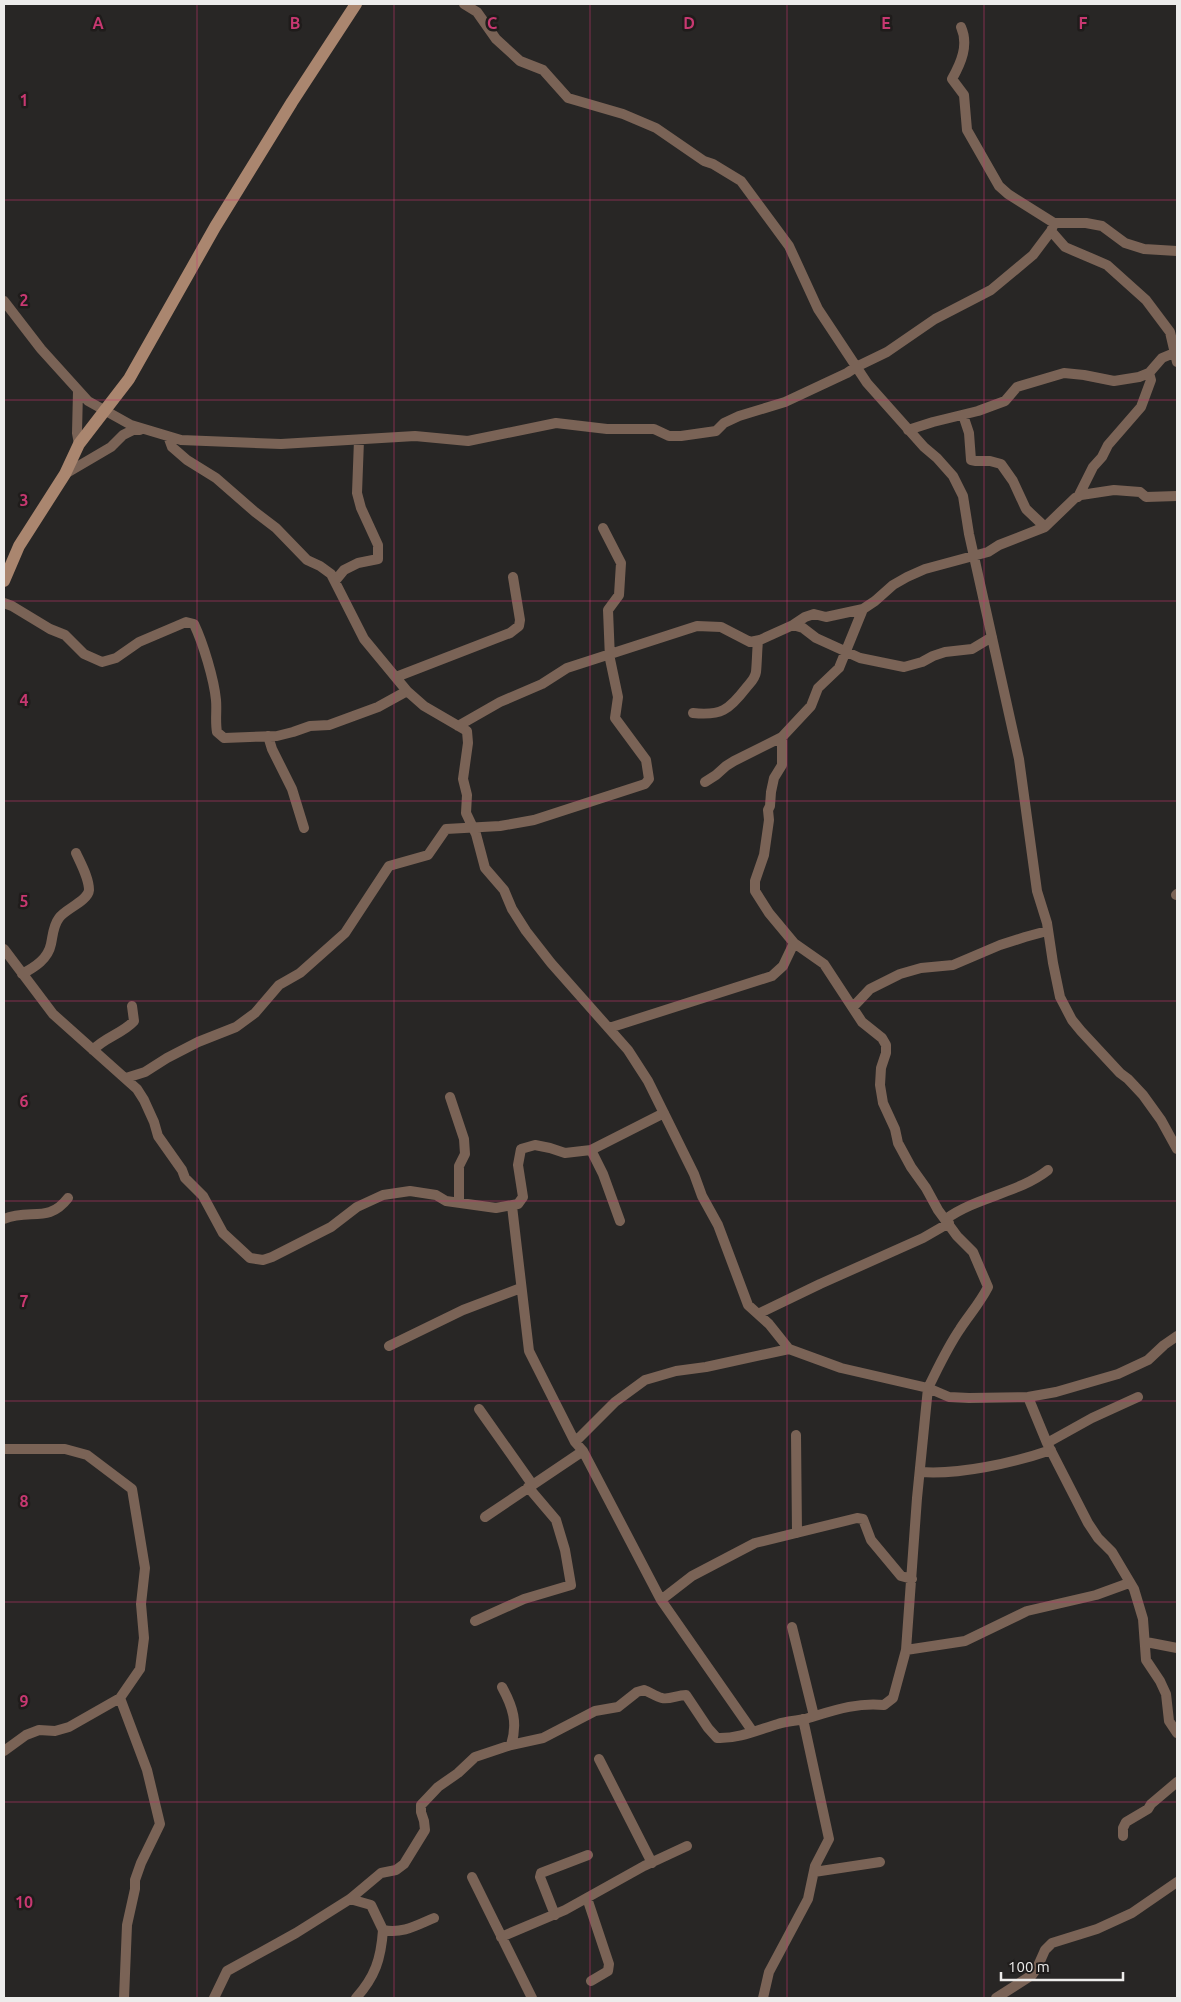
<svg xmlns="http://www.w3.org/2000/svg" width="1181" height="2002" font-family="Ubuntu,sans-serif">
<rect width="100%" height="100%" fill="#282625"/>
<g fill="none" stroke-linecap="round" stroke-linejoin="round">
<path stroke="#7a6356" stroke-width="10" d="M464,4L477,12L496,39L520,61L543,70L568,98L623,114L656,128L704,161L713,164L741,181L789,246L818,309L867,383L924,447L937,458L953,476L963,496L969,534L1019,759L1037,891L1047,923L1053,963L1060,997L1072,1020L1081,1031L1120,1073L1128,1079L1143,1095L1161,1120L1177,1149
M961,27C969,45 961,63 952,79L964,95L967,130L999,186L1008,194L1054,223H1086L1102,226L1125,243L1144,249L1177,251
M1053,226L1051,231L1065,247L1107,265L1146,300L1170,332L1177,362
M4,301L41,349L88,401L131,425L181,440L281,444L415,436L468,441L556,423L607,429H654L669,436H681L716,431L724,423L739,416L785,402L847,373L856,367L887,352L935,319L991,290L1033,255L1051,231
M78,391L77,433L79,444
M963,415L969,433L971,460L976,461H990L1001,464L1013,481L1026,509L1045,527L1075,498L1081,495L1114,490L1140,492L1146,497L1177,496
M908,430L933,422L978,411L1005,401L1017,387L1064,373L1084,375L1114,381L1139,377L1149,373L1162,358L1174,353
M168,436L172,447L187,460L216,478L255,512L276,528L307,560L320,566L331,574L364,639L407,691L424,706L467,731L468,743L463,779L467,795L466,813L476,834L485,868L504,890L512,909L526,931L551,963L628,1050L648,1081L694,1174L702,1196L718,1225L748,1305L769,1324L789,1349L841,1368L928,1388L917,1498L906,1650
M65,474L111,447L123,435L133,430H140
M1078,497L1093,467L1102,457L1108,445L1141,407L1151,380L1149,373
M335,581L344,570L358,563L378,559V545L361,508L357,493L359,440
M4,603L12,606L50,629L65,635L84,654L102,662L116,658L139,642L186,622L194,624C203,643 214,679 216,700C217,711 215,721 217,732L224,738L277,736L293,732L310,726L329,725L378,707L407,691
M793,625L803,628L816,638L860,658L904,667L922,662L933,656L945,652L972,649L992,637
M396,677L510,633L519,626L520,620L513,577
M693,713C721,716 729,710 746,688C750,683 755,679 756,672C757,662 757,651 758,641
M458,726L500,702L542,684L567,668L697,626L721,627L750,642L760,640L793,625L805,617L814,614L826,617L863,609
M268,736L272,749L292,789L304,828
M782,737V765L774,778L771,792L770,806L768,810L769,820L764,855L755,881V891L769,913L794,943L824,964L862,1022L882,1038L886,1045V1053L881,1068L880,1085L883,1103L895,1129L898,1143L911,1167L926,1188L938,1210L957,1236L973,1252L988,1287C980,1303 969,1315 960,1329C947,1348 938,1368 928,1388L949,1397L969,1398L1028,1397L1056,1392L1118,1374L1148,1360L1164,1345L1177,1336
M705,782L716,775L726,766L734,761L782,737L811,706L818,688L839,668L863,609L875,601L893,585L907,577L925,569L988,552L999,545L1045,527
M1176,895L1177,894
M4,949L53,1014L137,1089L144,1100L154,1122L158,1136L182,1170L185,1178L203,1196L223,1233L250,1258L263,1260L272,1257L331,1227L357,1207L383,1195L410,1191L436,1195L446,1201L496,1208L518,1204L523,1197L518,1165L521,1149L535,1145L550,1148L565,1153L591,1150L664,1113
M22,974C35,967 48,959 51,944C53,935 53,926 59,918C65,909 88,901 89,890C89,878 81,864 76,853
M853,1007L870,989L900,974L921,968L953,965L1000,945L1025,937L1047,931
M609,1028L772,976L783,966L794,943
M93,1050C105,1037 122,1034 134,1021L132,1006
M126,1078L145,1072L167,1058L198,1042L236,1027L255,1013L279,985L300,973L345,933L389,866L428,855L446,829L500,826L534,820L645,784L649,779L646,760L615,718L618,697L610,659L608,610L619,595L621,563L603,528
M450,1097L464,1139L465,1154L459,1166V1202
M591,1150L603,1174L620,1221
M512,1206L529,1351L575,1442L583,1451L661,1600L753,1732
M4,1219C30,1208 48,1224 68,1198
M946,1219C976,1197 1019,1193 1048,1170
M758,1314L820,1284L923,1238L949,1223
M389,1346L463,1310L521,1288
M1028,1397L1047,1443L1088,1523L1098,1538L1112,1552L1134,1589L1143,1619L1146,1660L1160,1681L1166,1694L1169,1721L1177,1733
M479,1409L532,1484
M796,1435L797,1533
M575,1442L615,1402L645,1380L676,1371L706,1367L789,1349
M1047,1443L1092,1418L1138,1397
M4,1449H65L87,1455L132,1489L145,1568L141,1604L144,1638L140,1669L120,1698L147,1770L160,1824L141,1863L135,1880V1889L127,1925L124,1998
M920,1472C959,1475 1013,1463 1051,1450
M485,1517L583,1451
M661,1600L692,1576L755,1543L857,1518L863,1519L871,1540L901,1576L912,1579
M475,1621L524,1599L571,1585L565,1550L556,1520L528,1487
M792,1627L814,1716
M1146,1642L1177,1648
M502,1687C513,1707 518,1723 511,1745
M4,1751L26,1735L39,1730L55,1731L69,1727L120,1698
M599,1759L652,1863
M1123,1836V1828L1126,1822L1148,1809L1151,1804L1177,1782
M814,1872L880,1862
M472,1877L532,1998
M587,1898L609,1964L608,1971L591,1981
M350,1899L371,1905L383,1930C403,1934 417,1925 434,1918
M555,1915L540,1877L541,1873L588,1855
M501,1937L565,1910L644,1866L687,1846
M214,1998L227,1971L296,1933L350,1899L381,1873L396,1870L404,1864L425,1830L424,1821L421,1812V1805L438,1787L458,1773L475,1757L511,1745L543,1738L595,1711L618,1707L637,1692L644,1690C650,1692 656,1697 662,1698C669,1700 677,1695 686,1695L708,1728L717,1738C738,1739 758,1730 778,1724C786,1721 796,1721 805,1719C832,1711 856,1702 884,1705L893,1698L906,1650L965,1641L1027,1611L1096,1595L1129,1583
M356,1998C375,1977 381,1959 383,1930
M763,1998L769,1972L808,1899L815,1866L829,1839L803,1719
M996,1998L1032,1975L1037,1968L1045,1950L1052,1943L1097,1929L1132,1913L1177,1882"/>
<path stroke="#aa866f" stroke-width="12" d="M4,581L19,546L65,474L79,444L129,379L215,227L292,102L356,4"/>
</g>
<path fill="none" stroke="#c83871" stroke-width="1" stroke-opacity="0.55" d="M197,4V1998M394,4V1998M590,4V1998M787,4V1998M984,4V1998M4,200H1177M4,400H1177M4,601H1177M4,801H1177M4,1001H1177M4,1201H1177M4,1401H1177M4,1602H1177M4,1802H1177"/>
<g font-size="16" text-anchor="middle" font-weight="bold" fill="#c83871" stroke="#1f1c1b" stroke-width="5" stroke-linejoin="round" paint-order="stroke">
<text x="98" y="29">A</text>
<text x="295" y="29">B</text>
<text x="492" y="29">C</text>
<text x="689" y="29">D</text>
<text x="886" y="29">E</text>
<text x="1083" y="29">F</text>
<text x="24" y="106">1</text>
<text x="24" y="306">2</text>
<text x="24" y="506">3</text>
<text x="24" y="706">4</text>
<text x="24" y="907">5</text>
<text x="24" y="1107">6</text>
<text x="24" y="1307">7</text>
<text x="24" y="1507">8</text>
<text x="24" y="1707">9</text>
<text x="24" y="1908">10</text>
</g>
<rect width="1181" height="2002" fill="none" stroke="#edeceb" stroke-width="10"/>
<path d="M1001 1972v8h122v-8" fill="none" stroke="#edeceb" stroke-width="2.5"/>
<text x="1008" y="1972" font-size="15" fill="#edeceb" stroke="#1f1c1b" stroke-width="4" paint-order="stroke">100 m</text>
</svg>
